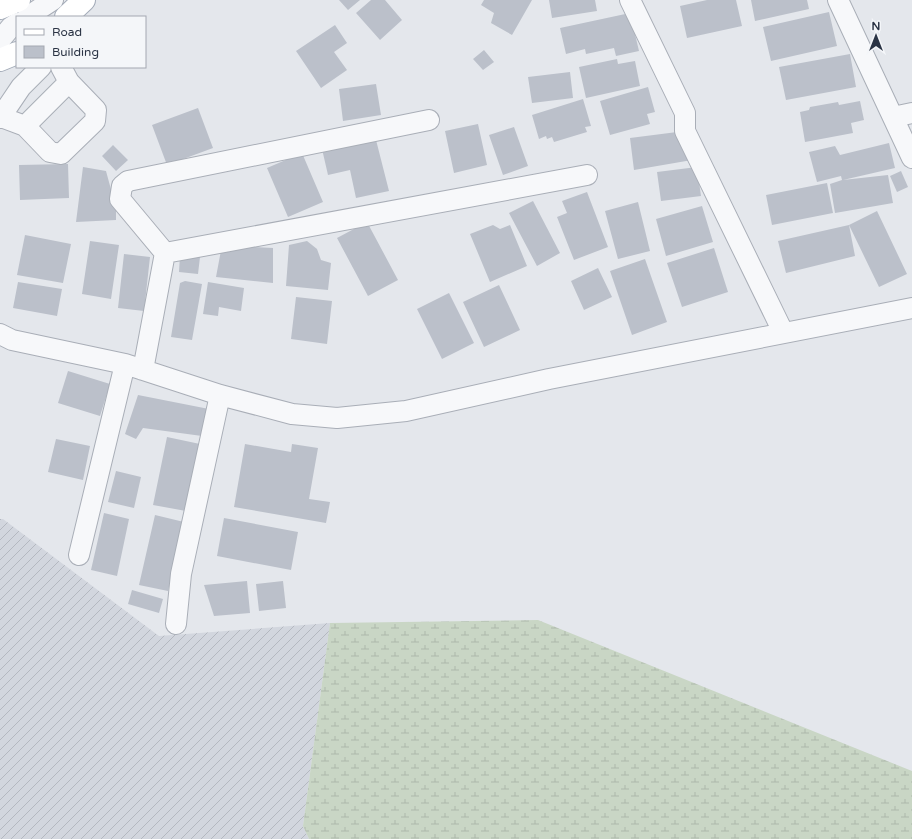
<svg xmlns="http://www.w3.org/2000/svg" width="912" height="839" font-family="'Varela Round',sans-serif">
<defs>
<pattern id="industrial-furrows" width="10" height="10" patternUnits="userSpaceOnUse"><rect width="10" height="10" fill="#d2d6de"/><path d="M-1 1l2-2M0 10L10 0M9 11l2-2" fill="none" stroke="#b4b8c0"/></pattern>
<pattern id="wetland-marsh" width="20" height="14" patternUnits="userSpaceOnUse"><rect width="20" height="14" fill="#c9d6c5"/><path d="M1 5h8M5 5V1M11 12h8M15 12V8" fill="none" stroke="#adb8ab"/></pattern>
</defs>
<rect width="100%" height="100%" fill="#e4e7ec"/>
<path fill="url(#industrial-furrows)" d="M0,519H3L159,636L330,623L303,826L309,839H0Z"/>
<path fill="url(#wetland-marsh)" d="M538,620L912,771V839H309L303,826L330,623Z"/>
<path fill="#bbc0ca" d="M339,0H360L348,10Z
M371,0H385L402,20L380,40L356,13Z
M484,0H532L512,35L491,23L494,13L481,5Z
M549,0H595L597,11L552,18Z
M707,0H736L742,26L687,38L680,6Z
M751,0H807L809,9L755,21Z
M829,12L837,46L771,61L763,27Z
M630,13L639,51L616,56L614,48L586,54L585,49L566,54L560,28Z
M335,25L347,43L334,52L347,70L321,88L296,51Z
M484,50L494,62L483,70L473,59Z
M850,54L856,87L786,100L779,67Z
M617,59L618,64L635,61L640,86L586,98L579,67Z
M570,72L573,98L532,103L528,77Z
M376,84L381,115L343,121L339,89Z
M648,87L655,112L647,114L650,124L610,135L600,101Z
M583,99L591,126L585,127L587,132L554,142L552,137L547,139L546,136L539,139L532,115Z
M860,101L864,120L851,123L853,133L805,142L800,112L809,110L810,107L838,102L839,105Z
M198,108L213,148L167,165L152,125Z
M478,124L487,165L454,173L445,131Z
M514,127L528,166L503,175L489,135Z
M685,131L692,160L634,170L630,138Z
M375,136L389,191L356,198L350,170L328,175L322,149Z
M889,143L895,168L843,180L888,175L893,203L835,213L830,184L842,180L841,176L817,182L809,152L835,146L840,155Z
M113,145L128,160L116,171L102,156Z
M302,153L323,202L288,217L267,168Z
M68,164L69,198L20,200L19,165Z
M83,167L106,171L116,208V220L76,222Z
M697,167L701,196L661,201L657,172Z
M901,171L908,187L897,192L890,176Z
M827,183L833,213L772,225L766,195Z
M587,192L608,247L574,260L557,217L567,213L562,201Z
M533,201L560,253L537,266L509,213Z
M638,202L650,251L618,259L605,211Z
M702,206L713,242L666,256L656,219Z
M877,211L907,274L879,287L849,225Z
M367,222L398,280L368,296L337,238Z
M493,225L500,229L510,225L527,266L490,282L470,234Z
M849,225L855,256L786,273L778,241Z
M25,235L71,244L63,283L17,275Z
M90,241L119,245L111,299L82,294Z
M307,241L317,249L321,260L331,263L328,290L286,286L289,245Z
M222,245L273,248V283L216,277Z
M714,248L728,292L682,307L667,263Z
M124,254L150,257L144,311L118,308Z
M180,255L200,257L198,274L179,272Z
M645,259L667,322L632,335L610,271Z
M598,268L612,297L584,310L571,281Z
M185,281L202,284L192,340L171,337L180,283Z
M18,282L62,289L57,316L13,308Z
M208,282L244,288L241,311L219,307L218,316L203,314Z
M499,285L520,330L484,347L463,302Z
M449,293L474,343L442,359L417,309Z
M296,297L332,301L327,344L291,339Z
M68,371L110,384L100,416L58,403Z
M138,395L209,409L202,436L143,428L136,439L125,434Z
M167,437L200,444L186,511L153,505Z
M56,439L90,446L83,480L48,472Z
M245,444L291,452L292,444L318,448L309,499L330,502L326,523L234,507Z
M116,471L141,477L134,508L108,502Z
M104,513L129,519L117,576L91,570Z
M155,515L184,522L168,591L139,585Z
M224,518L298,532L291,570L217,556Z
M247,581L250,613L214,616L204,585Z
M283,581L286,608L259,611L256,584Z
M132,590L163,599L159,613L128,604Z"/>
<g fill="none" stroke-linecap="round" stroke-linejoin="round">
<g stroke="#a9aeb7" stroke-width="22">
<path id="minor" d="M630,0L685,113V131L783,332
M838,0L912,158
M27,17L53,0
M0,40L11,27L17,23
M1,117L25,126L69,82L61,67
M893,117L912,113
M0,118L21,87L41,67
M25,126L50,152L61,154L95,121L96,110L69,82
M165,253L120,199L122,186L128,181L429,120
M0,334L12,340L125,364L220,395L292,414L337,418L406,411L549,379L912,308
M143,370L165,253L587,175
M79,555L125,364
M176,624L181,574L220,395"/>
</g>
<g stroke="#a3abb8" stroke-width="24">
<path id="major" d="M0,8L19,0
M66,17L84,0
M0,60L17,53"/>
</g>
<use href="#minor" stroke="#f7f8fa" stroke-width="20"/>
<use href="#major" stroke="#fff" stroke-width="22"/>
</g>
<rect x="16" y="16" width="130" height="52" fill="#f4f6f9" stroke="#a4a8b1"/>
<rect x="24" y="29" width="20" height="6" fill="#ffffff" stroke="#a4a8b1"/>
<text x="52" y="36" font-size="12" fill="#2b3445">Road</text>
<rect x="24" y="46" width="20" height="12" fill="#bbc0ca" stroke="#a4a8b1"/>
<text x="52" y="56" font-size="12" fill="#2b3445">Building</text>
<g transform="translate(876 36)" stroke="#f4f6f9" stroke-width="3" paint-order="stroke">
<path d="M0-3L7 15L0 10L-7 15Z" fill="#2b3445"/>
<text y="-6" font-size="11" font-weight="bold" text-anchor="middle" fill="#2b3445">N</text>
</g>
</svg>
